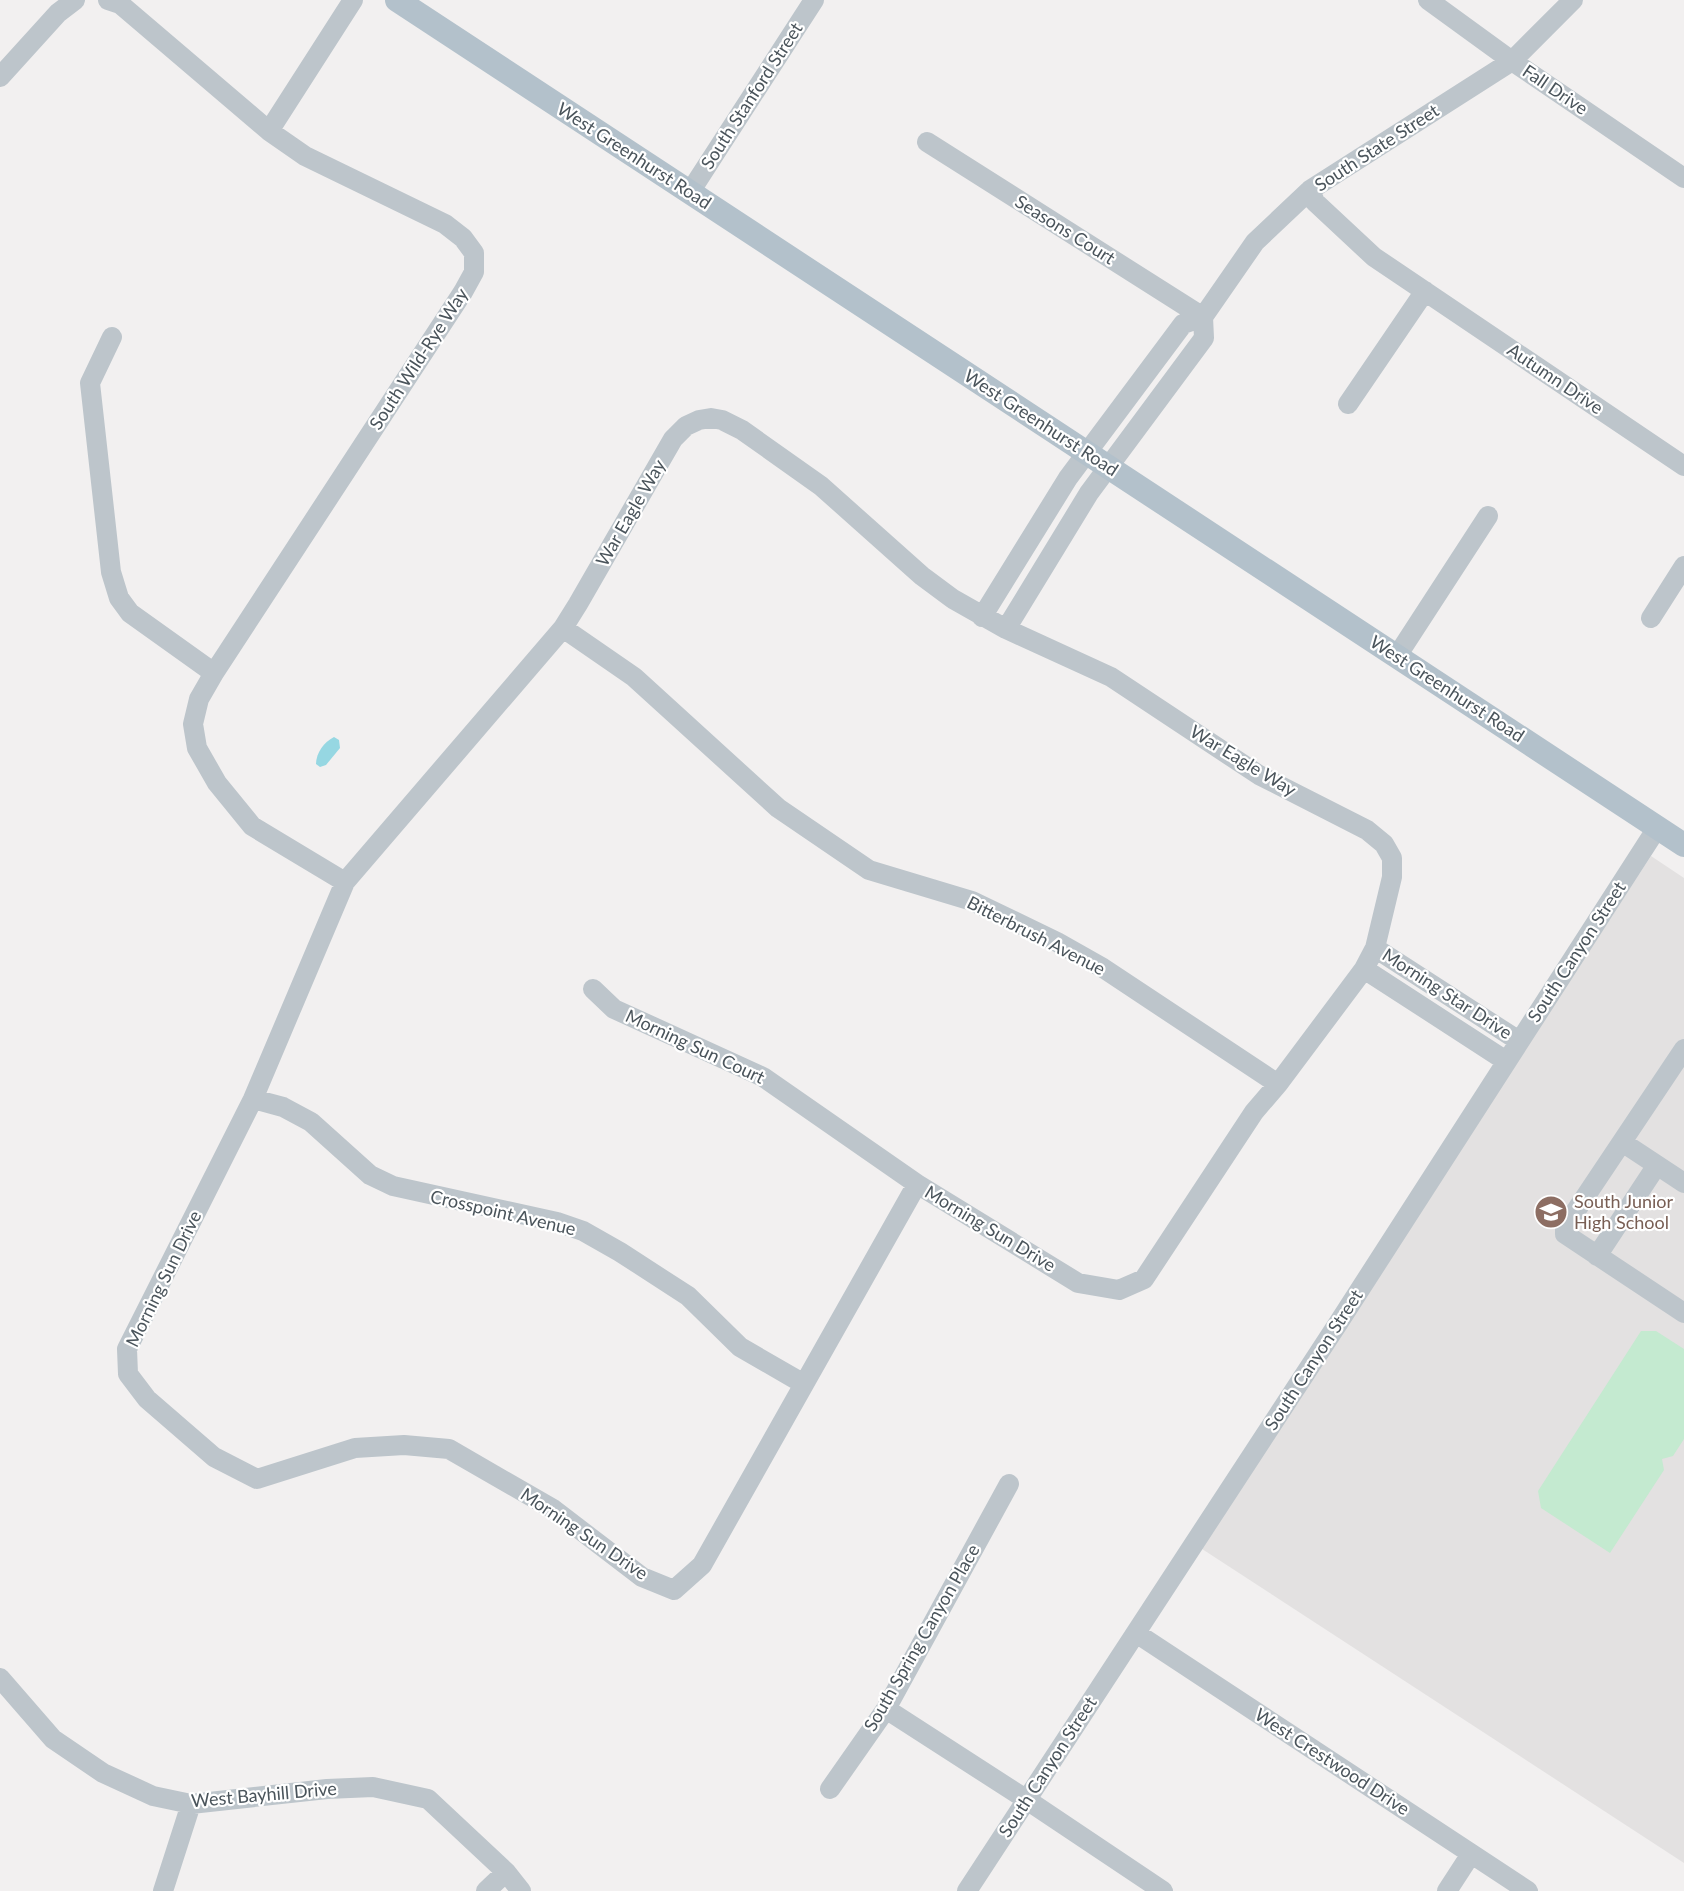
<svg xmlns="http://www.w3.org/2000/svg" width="1684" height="1891" font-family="Lato,sans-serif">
<rect width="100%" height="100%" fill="#f2f0f0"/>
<path fill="#e3e1e1" d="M1651,856L1684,878V1863L1199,1547Z"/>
<path fill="#c4ead0" d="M1641,1331H1656L1684,1349V1439L1673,1456L1662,1459L1664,1470L1610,1553L1541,1508L1538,1491Z"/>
<path fill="#96d7e2" d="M334,737L339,740L340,748L326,765L320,767L316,764C316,753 324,742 334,737Z"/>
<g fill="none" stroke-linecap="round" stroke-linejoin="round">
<path stroke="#bdc5cb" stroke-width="20" d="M108,0L120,4L269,131
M1428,0L1512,61L1684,178
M0,77L58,13L75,0
M927,142L1203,317
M1310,190L1315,202L1374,257L1684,466
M690,192L814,0
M112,337L90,383L111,572L119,598L130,613L214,673
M1348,404L1425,291
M982,617L1068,478L1183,324L1203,317L1255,242L1310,190L1512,61L1573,0
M1651,618L1684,566
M563,628L634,677L778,808L869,870L972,901L1057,942L1103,968L1278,1084
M1006,629L1089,493L1204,338L1203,317
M1397,656L1488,516
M345,882L563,628L578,604L673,439L686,426L699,420L711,418L722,420L742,430L821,486L922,576L953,599L1006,629L1111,677L1259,775L1367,830L1384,844L1392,858V877L1375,948L1364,969L1278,1084L1254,1112L1144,1279L1119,1290L1078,1283L917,1184L702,1565L674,1590L642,1577L553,1509L449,1449L404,1445L355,1448L257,1479L214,1457L147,1399L128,1374L127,1349L253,1099L345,882L252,826L217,783L197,748L193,724L199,699L214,673L463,292L474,272V253L463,238L445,224L305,156L269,131L353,0
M1375,948L1519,1041
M1364,969L1506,1061
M593,989L614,1009L763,1077L917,1184
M1684,1049L1565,1227V1234L1684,1313
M253,1099L283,1107L311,1122L370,1175L393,1186L557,1222L583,1231L620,1252L688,1296L740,1347L804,1384
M1622,1142L1684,1183
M1597,1256L1657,1165
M1136,1633L1528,1891
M0,1678L53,1739L103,1773L153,1796L191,1804L327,1789L373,1787L428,1799L506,1872L521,1891
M886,1709L1027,1800L1163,1891
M830,1789L886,1709L1009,1484
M163,1891L191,1804
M486,1891L506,1872
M967,1891L1339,1322L1657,828
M1447,1891L1471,1854"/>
<path stroke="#b3c1cb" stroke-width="24" d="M397,0L1684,845"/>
</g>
<defs>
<g id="school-disc" transform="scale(1.725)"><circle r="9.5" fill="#8d6e63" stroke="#fff"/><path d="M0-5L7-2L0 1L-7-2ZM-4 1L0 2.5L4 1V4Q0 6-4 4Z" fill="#fff"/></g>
</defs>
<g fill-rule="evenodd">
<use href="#school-disc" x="1551" y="1212"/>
</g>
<g text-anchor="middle" stroke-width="4.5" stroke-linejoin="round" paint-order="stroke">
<g font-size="18" fill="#4a545b" stroke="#fff">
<text transform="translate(1555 90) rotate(34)" y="6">Fall Drive</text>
<text transform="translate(752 96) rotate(-57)" y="6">South Stanford Street</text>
<text transform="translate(1377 148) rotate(-33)" y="6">South State Street</text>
<text transform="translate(634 156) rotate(33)" y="6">West Greenhurst Road</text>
<text transform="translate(1065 230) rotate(32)" y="6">Seasons Court</text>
<text transform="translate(419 359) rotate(-57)" y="6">South Wild-Rye Way</text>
<text transform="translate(1555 379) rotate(34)" y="6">Autumn Drive</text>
<text transform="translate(1041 423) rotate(33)" y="6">West Greenhurst Road</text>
<text transform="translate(631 513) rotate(-60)" y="6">War Eagle Way</text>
<text transform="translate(1447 689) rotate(33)" y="6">West Greenhurst Road</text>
<text transform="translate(1243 761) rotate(31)" y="6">War Eagle Way</text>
<text transform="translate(1036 936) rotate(27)" y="6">Bitterbrush Avenue</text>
<text transform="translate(1577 952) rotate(-57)" y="6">South Canyon Street</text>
<text transform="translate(1447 994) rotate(33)" y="6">Morning Star Drive</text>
<text transform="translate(695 1047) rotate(25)" y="6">Morning Sun Court</text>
<text transform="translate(503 1213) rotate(13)" y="6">Crosspoint Avenue</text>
<text transform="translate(990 1229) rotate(31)" y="6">Morning Sun Drive</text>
<text transform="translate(164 1279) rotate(-64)" y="6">Morning Sun Drive</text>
<text transform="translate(1314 1360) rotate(-57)" y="6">South Canyon Street</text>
<text transform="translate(584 1534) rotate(34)" y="6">Morning Sun Drive</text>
<text transform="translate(922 1638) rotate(-60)" y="6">South Spring Canyon Place</text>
<text transform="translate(1332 1762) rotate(33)" y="6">West Crestwood Drive</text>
<text transform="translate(1048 1767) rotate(-57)" y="6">South Canyon Street</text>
<text transform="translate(264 1795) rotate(-5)" y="6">West Bayhill Drive</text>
</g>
<g font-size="18" fill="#785e54" stroke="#fff" text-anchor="start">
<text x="1574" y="1208">South Junior<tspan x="1574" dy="21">High School</tspan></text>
</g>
</g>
</svg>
